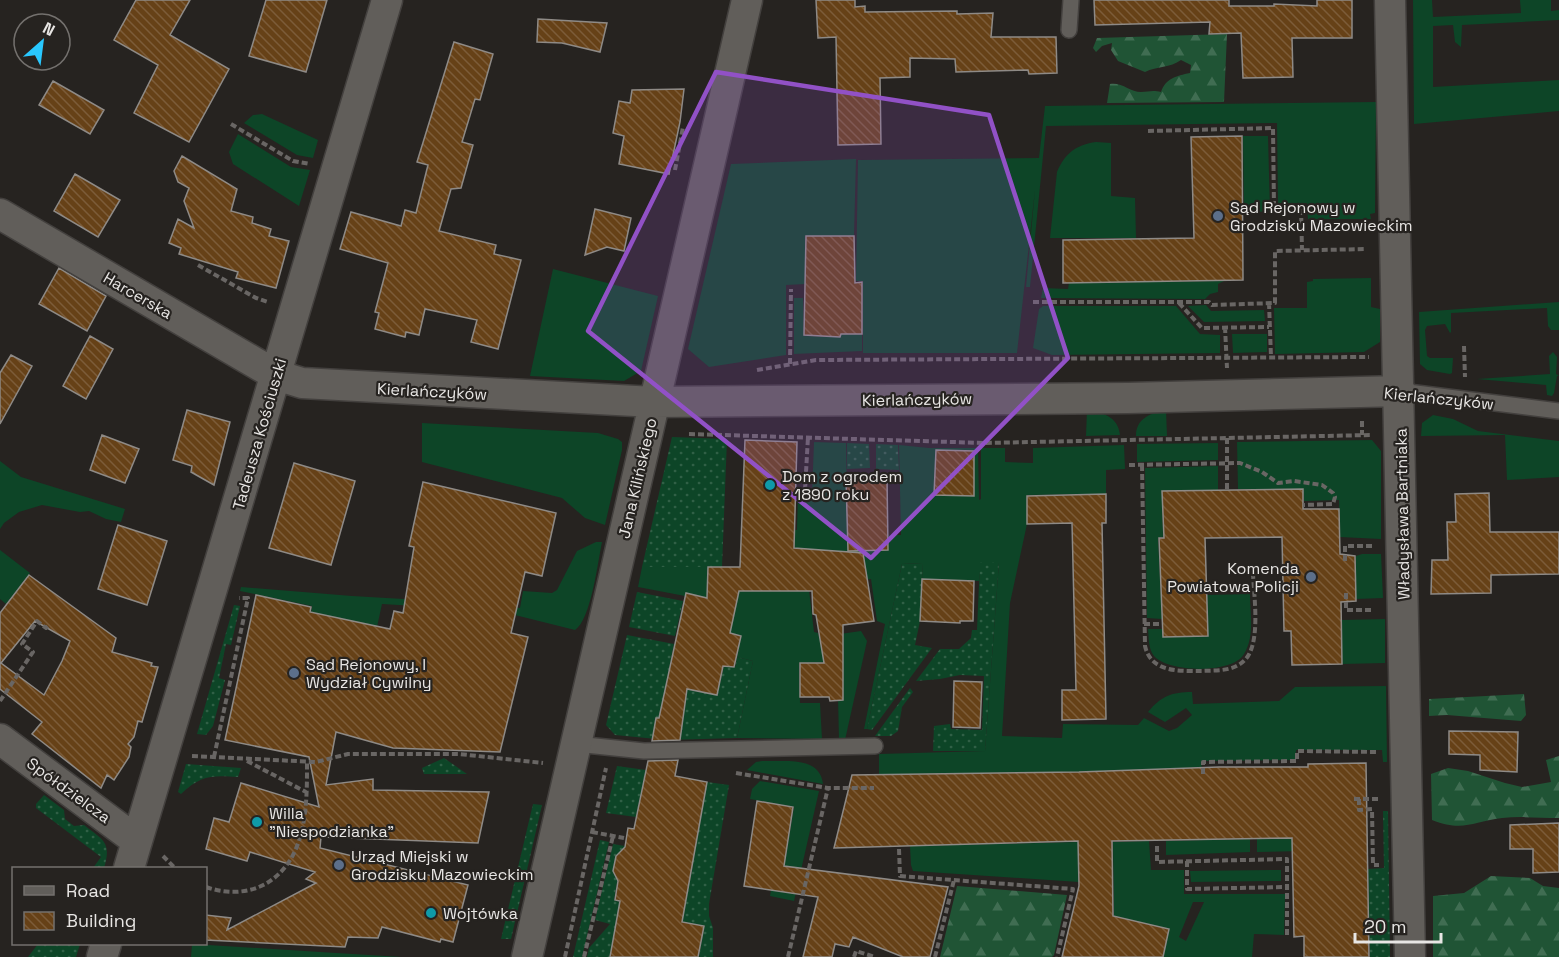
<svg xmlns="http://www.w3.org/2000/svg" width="1559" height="957" font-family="'Space Grotesk',sans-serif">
<defs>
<pattern id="forest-firs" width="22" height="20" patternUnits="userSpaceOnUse" patternTransform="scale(1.5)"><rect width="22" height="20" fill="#205435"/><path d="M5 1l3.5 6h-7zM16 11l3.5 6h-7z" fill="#406d52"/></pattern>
<pattern id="garden-dots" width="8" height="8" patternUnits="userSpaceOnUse" patternTransform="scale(1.5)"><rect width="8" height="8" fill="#0d4527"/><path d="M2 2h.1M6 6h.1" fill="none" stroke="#306046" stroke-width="1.8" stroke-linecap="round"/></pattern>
<pattern id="building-back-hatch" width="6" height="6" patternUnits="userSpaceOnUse" patternTransform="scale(1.5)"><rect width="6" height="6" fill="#664117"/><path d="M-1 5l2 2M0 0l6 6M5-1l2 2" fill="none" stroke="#7c5c39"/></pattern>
</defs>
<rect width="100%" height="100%" fill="#262320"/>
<path fill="#0d4527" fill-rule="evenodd" d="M1413,0H1432L1433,17L1521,13L1520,0H1551V11L1559,10V20L1462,25L1461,47L1455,42L1453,25L1433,26V87L1559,80V111L1414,124Z
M1376,102L1375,213L1370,214L1371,219H1308L1307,203H1278L1277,123L1046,126L1030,287H1026L1035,190L1017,353H863V281H856L858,160L1039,158L1045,106Z
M262,114L318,140L313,158L297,155L244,123L253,115Z
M238,134L291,167L310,170L299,206L233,164L229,152Z
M1243,136H1268L1270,211L1244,213Z
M1096,142L1111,143V196L1135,198L1136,238H1050L1057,172C1065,153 1076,145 1096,142Z
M856,159L854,236H805L806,284L786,285V355L709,367L688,349L731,164Z
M553,269L658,296L641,371L624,381L530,376Z
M1371,278V307L1380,309V342L1364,352L1275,354L1274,308H1307V282L1313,281V279Z
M1224,281L1218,284V292L1210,294L1205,299L1041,298L1043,288L1068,289L1069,283Z
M794,298H803L804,336L840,337L841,334H862V351L794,354Z
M1559,302V330H1551L1548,326L1547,308L1451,313V332L1450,333L1445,324L1427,326L1425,330L1427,356L1430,358H1453L1452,373L1450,374L1427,370L1420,364L1419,312Z
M1206,305L1211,311L1264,310L1265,321L1204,322L1188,306Z
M1043,306H1176L1200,334L1220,335V353L1052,355L1033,348L1039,309Z
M1232,334H1267V352L1233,353Z
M1553,352L1557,357L1556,374L1559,376H1557L1554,393L1552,396L1547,395L1546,385L1477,379L1550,374L1549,356Z
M1087,410C1103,413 1118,416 1120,435L1086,436Z
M1166,410L1167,436H1136C1136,418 1151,413 1166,410Z
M1433,415L1453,419L1478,431L1559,441V477L1507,480L1505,435L1421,436L1422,423Z
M422,423L598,433L618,439L622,442V450L605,525L585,518L562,498L422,462Z
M1372,440L1381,451V539L1340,537L1339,500L1304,501L1303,489H1238L1237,442Z
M814,442L846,443L848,551L888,550L889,535H901L899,445L929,448H978L979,500L981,499V448H1005V462L1033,463V448L1124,445L1125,469L1106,470V494L1027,495V524L1010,603L1002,736L1062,738L1063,724L1138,725L1144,718L1169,731L1177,728L1192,715L1186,708L1165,722L1148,712C1161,696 1172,692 1192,692L1193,704L1279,701L1295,687L1386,686L1387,762H1383L1382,750H1296L1295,760L1202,761L1201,774L1079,772L879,776V754L985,751L999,562H981L979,581L922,579L923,563L902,564L867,729H864L885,624L877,621L871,579L809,590L814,632L818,633L819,637L861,631L867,641L845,740H839L838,697H843V662L799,663L800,703H820L822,739L737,738L753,661L737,657L741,636L730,633L736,604L686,593L685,596L638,587L642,567H708V581L757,591H783V586L808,565V549L772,546L743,529L797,530L798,493L812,494Z
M1218,443V460L1137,462V444Z
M0,461L21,477L125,509L121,522L106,519L89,511L80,512L42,505L19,512L4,523L0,529V542Z
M1218,466V490L1162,491L1163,537L1158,538L1162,619L1147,618L1145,468Z
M596,542H602C598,561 591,620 575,630L499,611L382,604L377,627L311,614L312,606L240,591L241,587L352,596L473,603L520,608L523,591L552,593L557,590L577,551Z
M0,550L30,573L6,604L0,599Z
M1362,554H1381L1383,598L1356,599V556Z
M1250,594C1250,614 1255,636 1244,654C1233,674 1169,673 1154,656C1148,648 1149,638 1148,629H1162L1163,637L1208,636L1207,595Z
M1385,619V663L1342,664V620Z
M762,761C783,762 820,755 823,784L747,770L756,762Z
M760,781L819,791L794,901L770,896L771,890L780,891L794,807L750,799L752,789Z
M1291,837H1302V851L1257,852V839Z
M1250,839V852L1166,855V841Z
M1149,841L1151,870H1184V894H1285L1284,935L1254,934L1252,957H1163L1169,929L1114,916L1113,842ZM1193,902H1204L1186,941L1179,937Z
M1078,842L1079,882L913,871L911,865L910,846Z
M1281,870V881L1191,882L1190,871Z
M192,944C262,948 332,953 402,957H191Z"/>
<path fill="url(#forest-firs)" d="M1227,34L1224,102L1107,103L1110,84C1122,82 1130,92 1141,92C1149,92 1152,90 1161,92C1166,78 1176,76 1190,73L1191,65L1181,60C1170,68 1157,66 1145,72L1118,61L1111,50L1112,43L1102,46L1096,52L1093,48L1097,38Z
M1524,694L1526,715L1521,721L1447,715L1429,716V699Z
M1559,756V818C1540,818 1520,816 1502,818C1472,822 1463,832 1432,820L1431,774L1448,768L1468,771L1505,783L1522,787L1551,782L1546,760Z
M1491,876L1530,878L1543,886L1559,888V957H1433V896L1464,893Z
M957,886L1067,895L1054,955L1052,957H940Z"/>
<path fill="url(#garden-dots)" d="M672,437L727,439L722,567H642Z
M847,443L869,444L870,468L847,469Z
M876,444L898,445L899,470L876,469Z
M980,562H999L985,751H933L934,726L950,724L951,729L982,730L984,676L960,675L940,679L916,681L940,649H959L971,638L972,630H977Z
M923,563L920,621L915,645L932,648L872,730L867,729L902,564Z
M637,592L683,601L675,636L629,627Z
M234,605L240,606L231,645L226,644L219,678L225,680L213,726L206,735L197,734Z
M627,635L674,644L666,685L717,695L724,666L735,667L737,657L753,661L737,738L667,740L615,735L606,725Z
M910,688L913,692L902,707L898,731L891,736H875Z
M444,758L467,774H424L422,768Z
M186,764L241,768L238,777C213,775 200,775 181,794L178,792Z
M617,766L646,770L636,817L606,813Z
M707,782L729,785L709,904V916L713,928V957H699L704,926L680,922L683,889H688L693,865L688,864L695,845Z
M44,795L64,810L65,819L74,826L84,825C103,840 112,842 104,868H93L101,857L36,808V804Z
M533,804L542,805L511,939H501Z
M1383,811H1388L1390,957H1370L1368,869L1384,868Z
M600,840L609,842L582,957H573Z
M613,844L625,846L623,852L616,855L613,870L614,875L618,877L614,900L620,902L610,957H587L589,948L610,924L595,920Z
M38,944H80L76,957H28Z"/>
<path fill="url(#building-back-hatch)" stroke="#8e8a86" stroke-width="1.5" fill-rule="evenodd" d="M136,0H190L170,35L229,69L189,142L134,113L158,65L114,40Z
M266,0H327L306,72L249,56Z
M816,0H855V7L865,6V12L957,11V14L993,13L991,37H1056L1057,73L1029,74L1028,70L956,72L955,59L910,58V77L880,78L881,144L838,145L836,37L818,38Z
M1094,0H1229V6H1274V4L1317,6V0H1352V38H1292L1293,77L1243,78L1241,33L1209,34L1210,22L1095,25Z
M538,19L607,23L600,52L562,43L537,42Z
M454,42L493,54L480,100L475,99L462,142L473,145L461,188L451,189L439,231L496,245L494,254L521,260L498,349L471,342L477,320L425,309L419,335L406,332L405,337L375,329L379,313L375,312L388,263L340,249L351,212L401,226L405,210L416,213L428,165L417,162Z
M53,81L104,110L90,134L39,105Z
M684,89L680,122L669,174L619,164L624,136L613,133L619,101L630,103L632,90Z
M1242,136L1243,280L1063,283V240L1194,238L1191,137Z
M182,156L237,189L231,211L253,217L252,223L271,229L269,236L289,241L276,288L236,278L238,272L179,254L181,248L169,243L178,219L194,228L184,201L189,188L178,182L174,171Z
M75,174L120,200L98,237L54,211Z
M595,209L631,218L624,251L607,247L585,255Z
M806,236H854L855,283L862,282V334H841L840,337L804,335Z
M59,268L106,296L87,331L39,304Z
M90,336L113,349L86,399L63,386Z
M11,355L32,366L0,424V373Z
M187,410L230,422L214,485L191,472L192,466L173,460Z
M102,435L139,449L125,483L90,470Z
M745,440L797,442L794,548L863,553L874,621L843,625V700L830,701L829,697H800V663H824L816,615L813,614L812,591H739L730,633L741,636L734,667L723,666L717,695L687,689L680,740L652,741L656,718H659L686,593L707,598L708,567H740Z
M936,450L974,451V496L934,495Z
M294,463L355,481L331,565L269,548Z
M887,477L888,550L848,551L846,478Z
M423,482L556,513L542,576L525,572L511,633L528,637L500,752L393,748L336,732L326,785L373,779V790L489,792L478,843L321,837L320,848L468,885L453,942L441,939L440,942L382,927L378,938L348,937L345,947L206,940V915L231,918L227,930L316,883L306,879L315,872L250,852L247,861L206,849L214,818L229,822L241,783L319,807L309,757L225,740L256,595L311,607L310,612L390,629L394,611L403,613L414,547L409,546Z
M1303,489V509H1339L1340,554L1355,556L1356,601L1341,602L1342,664L1292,665L1291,631H1284L1282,537L1205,538L1208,636L1163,637L1159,538H1164L1162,491Z
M1489,493L1490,532H1559V574L1491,575V593L1431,594L1432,560H1448L1447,522H1456L1455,494Z
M1106,494V523H1102L1106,719L1062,720V690H1076L1072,523L1027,524V496Z
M118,525L167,541L147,605L98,589Z
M29,575L116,638L112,652L152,663L151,666L158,667L142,722L138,721L134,737L128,744L131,747L129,757L114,780L107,775L101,788L32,734L42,722L0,689V613ZM35,621L70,641L62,661L44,695L1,663Z
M922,579L974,581L973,621H960V623L920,621Z
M954,681L982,682L980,728L953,727Z
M1449,731L1518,732L1517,772L1480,770V755L1449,754Z
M678,760L675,776L707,782L682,922L704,926L698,957H610L620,901L615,900L618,881L613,871L616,856L625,847L628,828L634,829L648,761Z
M1366,763L1369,957H1304V936L1294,937L1292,838L1112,841L1113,916L1169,929L1163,957H1062L1079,886L1078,841L834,848L852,775L1079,772L1219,767H1308V764Z
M757,801L793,807L784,866L948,887L930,957H903L853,937L849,947L835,944L832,957H803L818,897L744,886Z
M1559,823V872L1533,873V849H1510V825Z"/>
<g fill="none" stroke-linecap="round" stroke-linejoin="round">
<g stroke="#43403e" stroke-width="18">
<path id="lane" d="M1069,30L1071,0
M1400,391L1559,411
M576,744L644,751L875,746"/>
</g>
<g stroke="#43403e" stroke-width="33">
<path id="street" d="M1390,0L1410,957
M0,214L276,375L302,383L654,402L1128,398L1400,391
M0,739L137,841
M129,868L387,0
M102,957L106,944
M527,957L747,0"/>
</g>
<path stroke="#696664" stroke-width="4" stroke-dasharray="6 3" stroke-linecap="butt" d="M231,124L293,161L310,164
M1148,131L1273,128L1274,208L1301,207L1302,250
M675,170L683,127
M198,265L256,298L268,302
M1033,302H1209L1212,305L1275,303V251L1366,249
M1179,303L1202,328L1269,327
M1269,303L1271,357
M1225,327L1227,368
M1464,346L1465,377
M790,364L791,289
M757,370L816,360L1369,357
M1362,421V435
M689,434L985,443L1371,435
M1227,438V490
M1129,465L1240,463L1262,472L1278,483L1294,481L1322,485L1333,493L1335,497L1333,504L1303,505
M1142,465L1145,646C1151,673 1180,671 1202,671C1219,670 1237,672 1248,656C1260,637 1254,596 1253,574
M805,490L808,437
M1345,561V546H1374
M1346,593V610H1374
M1144,624H1161
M0,701L33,652L22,644L37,621L46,628L48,626
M192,756L316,762L348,754H459L543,763
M214,757L248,598H239
M247,761L306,792
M736,773L828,788H874
M1203,774V762L1297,761V751L1377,752
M1354,799H1378
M1359,799V810L1372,809L1373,865H1379
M592,832L624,838
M1157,846V862L1287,859V935
M899,849L900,876L1073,889L1057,957
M163,856L175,868
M1187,861V889L1287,887
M206,887C226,894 248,894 267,883C308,858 307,803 307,761
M565,957L606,768
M584,957L613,836
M788,957L828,788
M854,957L856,951L875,957
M935,957L954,880"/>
<use href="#lane" stroke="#615e5a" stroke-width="15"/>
<use href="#street" stroke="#615e5a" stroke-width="30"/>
</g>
<path fill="#9151c6" fill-opacity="0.2" stroke="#9151c6" stroke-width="4.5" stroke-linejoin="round" d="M716,72L989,115L1068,358L871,558L588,331Z"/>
<g fill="#5c6f8a" stroke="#262320" stroke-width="2">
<circle cx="1218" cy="216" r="6"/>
<circle cx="1311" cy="577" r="6"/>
<circle cx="294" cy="673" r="6"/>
<circle cx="339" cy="865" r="6"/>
</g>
<g fill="#0f9aa8" stroke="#262320" stroke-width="2">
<circle cx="770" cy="485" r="6"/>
<circle cx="257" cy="822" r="6"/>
<circle cx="431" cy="913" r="6"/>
</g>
<g text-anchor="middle" stroke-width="4.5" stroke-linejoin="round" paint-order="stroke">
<g font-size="16" fill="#e8e6e4" stroke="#262320" text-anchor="start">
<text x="1230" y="213">Sąd Rejonowy w<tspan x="1230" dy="18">Grodzisku Mazowieckim</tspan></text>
<text x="782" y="482">Dom z ogrodem<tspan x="782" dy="18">z 1890 roku</tspan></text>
<text x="1299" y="574" text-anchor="end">Komenda<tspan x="1299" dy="18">Powiatowa Policji</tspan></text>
<text x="306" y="670">Sąd Rejonowy, I<tspan x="306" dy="18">Wydział Cywilny</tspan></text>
<text x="269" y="819">Willa<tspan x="269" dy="18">"Niespodzianka"</tspan></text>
<text x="351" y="862">Urząd Miejski w<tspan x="351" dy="18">Grodzisku Mazowieckim</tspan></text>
<text x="443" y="919">Wojtówka</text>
</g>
<g font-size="16" fill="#e8e6e4" stroke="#262320">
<text transform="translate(138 295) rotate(30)" y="6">Harcerska</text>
<text transform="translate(432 391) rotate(3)" y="6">Kierlańczyków</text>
<text transform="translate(1439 398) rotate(6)" y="6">Kierlańczyków</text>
<text transform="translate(917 399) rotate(-1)" y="6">Kierlańczyków</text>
<text transform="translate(259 434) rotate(-74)" y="6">Tadeusza Kościuszki</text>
<text transform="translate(637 478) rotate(-77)" y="6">Jana Kilińskiego</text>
<text transform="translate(1402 514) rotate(-91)" y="6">Władysława Bartniaka</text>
<text transform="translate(69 790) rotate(36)" y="6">Spółdzielcza</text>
</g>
</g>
<rect x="12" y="867" width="195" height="78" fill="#262320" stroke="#74716e" stroke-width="1.5"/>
<rect x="24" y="886" width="30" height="9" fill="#615e5a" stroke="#74716e" stroke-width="1.5"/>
<text x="66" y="897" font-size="18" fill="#e8e6e4">Road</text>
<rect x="24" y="912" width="30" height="18" fill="url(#building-back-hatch)" stroke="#74716e" stroke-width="1.5"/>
<text x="66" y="927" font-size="18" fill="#e8e6e4">Building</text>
<g transform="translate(42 42) rotate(28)"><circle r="28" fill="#262320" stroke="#74716e" stroke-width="1.5"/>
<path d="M0-4.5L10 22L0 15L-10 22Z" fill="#29c8ff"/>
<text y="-9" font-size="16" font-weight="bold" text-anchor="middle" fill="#e8e6e4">N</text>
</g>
<path d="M1355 933v9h86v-9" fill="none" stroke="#e8e6e4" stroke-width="3"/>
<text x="1364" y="933" font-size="18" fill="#e8e6e4" stroke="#262320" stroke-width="4.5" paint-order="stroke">20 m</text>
</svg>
